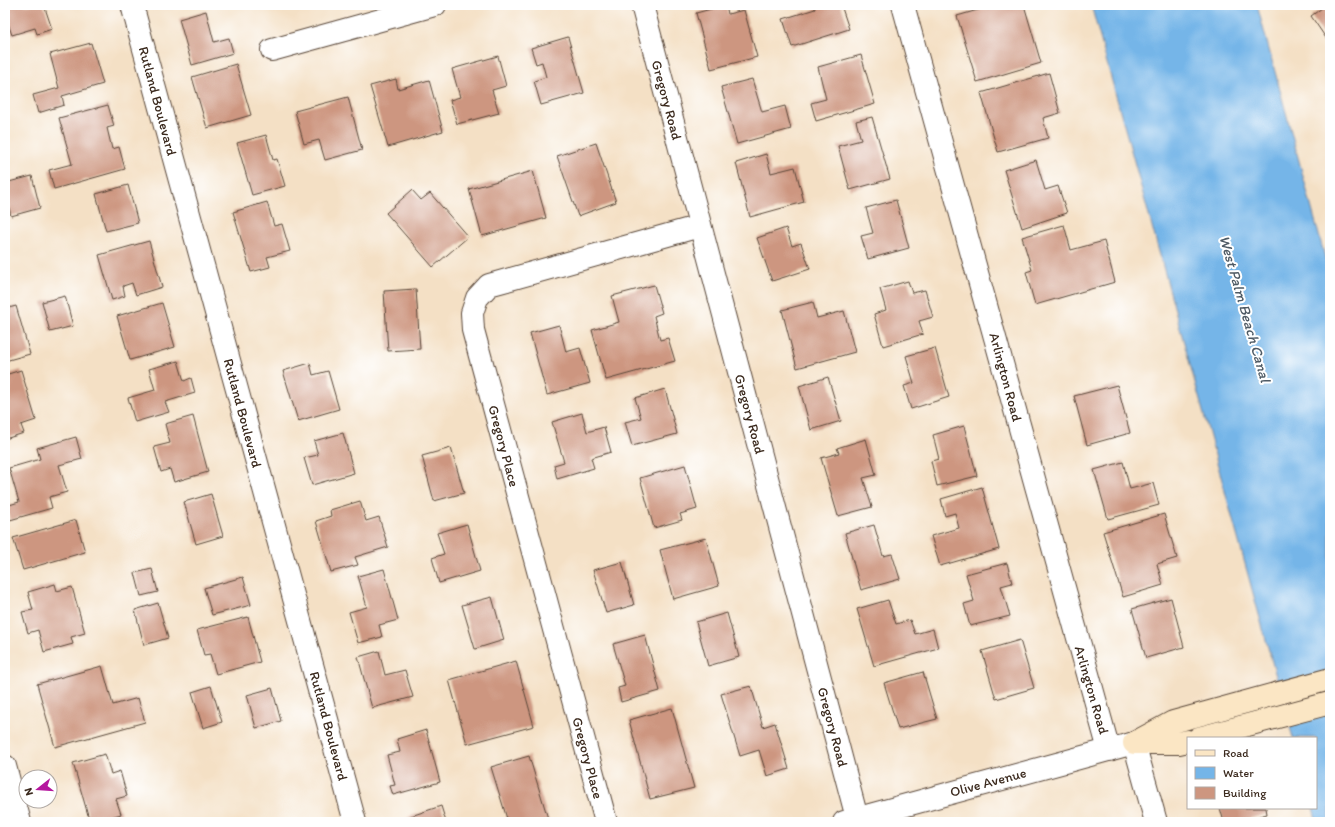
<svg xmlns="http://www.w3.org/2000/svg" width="1335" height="827" font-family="Itim,sans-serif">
<rect width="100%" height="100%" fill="#fff"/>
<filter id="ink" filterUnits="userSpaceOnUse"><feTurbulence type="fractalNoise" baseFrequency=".025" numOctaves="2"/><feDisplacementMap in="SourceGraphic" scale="8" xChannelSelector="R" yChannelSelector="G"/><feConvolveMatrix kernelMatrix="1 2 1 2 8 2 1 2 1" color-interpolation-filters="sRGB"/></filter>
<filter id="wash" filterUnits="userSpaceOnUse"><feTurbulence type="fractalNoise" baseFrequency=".012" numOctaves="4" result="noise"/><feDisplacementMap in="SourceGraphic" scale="16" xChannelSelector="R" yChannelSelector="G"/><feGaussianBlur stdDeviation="0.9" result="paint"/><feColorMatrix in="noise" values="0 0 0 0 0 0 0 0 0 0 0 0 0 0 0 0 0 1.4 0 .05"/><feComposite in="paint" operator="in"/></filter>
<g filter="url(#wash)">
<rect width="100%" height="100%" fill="#f4e0c5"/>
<path fill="#74b5e8" stroke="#587083" d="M1091,5H1257L1330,276V822H1317L1313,808H1316V738H1293Z"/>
<g id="blocks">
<path fill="#cd9680" d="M12,5H44L52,29L37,34L35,28L12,35L5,15V7Z
M726,5L728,14L744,10L757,57L711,69L696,13Z
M814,5H841L849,29L792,47L783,19L815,9Z
M995,5H1024L1041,63L977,82L957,16Z
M1326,5H1330V44L1311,16Z
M206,11L214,42L229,38L233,53L192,65L179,19Z
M568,37L584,93L541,105L534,81L546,77L542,62L536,64L531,48Z
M91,43L103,84L62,96L64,105L38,113L33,95L59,88L50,54Z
M861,55L875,104L816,121L811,103L826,99L818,67Z
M498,56L506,86L492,90L499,113L457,124L450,100L460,97L452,69Z
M236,64L251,115L207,128L192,77Z
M1049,73L1060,113L1043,118L1048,138L998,152L981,93Z
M396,79L398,89L429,80L443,131L388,147L370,86Z
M752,79L762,112L785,106L791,129L737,144L721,87Z
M348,97L362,150L325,160L319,140L304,144L295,111Z
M108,105L114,126L107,128L112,149L119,147L125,169L54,189L49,170L72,164L59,118Z
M872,117L890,179L850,190L838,146L861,140L856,121Z
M266,135L273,160L277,159L285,186L252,195L237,143Z
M596,143L616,202L578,216L557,156Z
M766,154L771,173L795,167L804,202L750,217L736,163Z
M1036,160L1045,190L1058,186L1067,213L1022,228L1004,170Z
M533,171L546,218L482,236L469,189Z
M32,176L40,208L11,216L5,191V183Z
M128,185L138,223L106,231L96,194Z
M412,190L421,200L430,193L468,237L433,267L386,213Z
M896,200L909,248L868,259L861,236L873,233L866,208Z
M267,202L274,226L282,224L290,251L267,257L270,267L251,272L233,212Z
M1064,225L1071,250L1104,241L1115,282L1035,305L1026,272L1032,270L1022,237Z
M786,228L792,246L801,243L810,269L772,281L757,238Z
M149,241L162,287L136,295L132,283L123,286L125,296L112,300L99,255Z
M908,281L912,293L925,290L933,317L919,321L923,334L883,346L874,314L886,310L880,289Z
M654,285L662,313L654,316L660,340L668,338L675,361L606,380L592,330L619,322L612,296Z
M416,289L420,349L388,351L384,291Z
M65,296L73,326L50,332L42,302Z
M813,302L817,318L844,311L855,352L797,368L782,310Z
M162,303L175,347L130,360L117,316Z
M16,306L30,354L5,361V309Z
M559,325L566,352L580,348L590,383L547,395L530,333Z
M935,348L949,397L911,409L904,386L914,383L906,356Z
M178,361L184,381L191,378L195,393L165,402L169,412L135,422L128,398L155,390L149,369Z
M310,363L313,375L328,371L339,409L298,421L283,371Z
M21,370L36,420L21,425L24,433L5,439V375Z
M828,377L841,421L811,430L799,386Z
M1117,385L1130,433L1087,445L1074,396Z
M665,389L677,434L632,446L625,422L641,418L635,398Z
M582,413L587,432L604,427L611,452L591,458L594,468L557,479L554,465L564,462L552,422Z
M193,416L208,472L174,482L170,469L161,472L154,447L170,443L165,424Z
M964,426L977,476L937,486L931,461L939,459L933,435Z
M343,433L354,473L312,485L304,458L318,455L314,441Z
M76,437L82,459L59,465L67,492L49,497L52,508L10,520L6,506L19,502L9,468L40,459L37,448Z
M866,439L876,475L863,478L872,507L838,516L821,458L839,453L837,448Z
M451,448L464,493L434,501L422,456Z
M1123,462L1130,489L1153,483L1159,505L1108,519L1094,470Z
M685,465L697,509L680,514L682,520L654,528L640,478Z
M982,487L999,549L940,566L931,536L959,528L955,513L945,516L941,499Z
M211,494L223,536L196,544L184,502Z
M360,501L366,521L379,517L388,547L355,557L358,565L331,572L316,521L331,516L330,510Z
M1164,514L1177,558L1157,564L1163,585L1123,597L1103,532Z
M76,520L85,552L23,570L13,538Z
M467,524L480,571L439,583L432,558L444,554L437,533Z
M874,525L883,556L892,554L900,579L861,590L845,533Z
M706,538L719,586L673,599L660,550Z
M622,562L634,605L606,613L593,570Z
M1007,563L1012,583L1001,586L1010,616L970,626L964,604L974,601L966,574Z
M152,569L158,592L141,596L135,573Z
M384,569L398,620L379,625L382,637L358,643L349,612L367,607L358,576Z
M243,577L251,605L212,615L204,588Z
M55,584L57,591L72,587L85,633L71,637L73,644L44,652L38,630L28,633L22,612L33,610L28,592Z
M492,597L504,640L475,649L462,605Z
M1171,598L1184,647L1146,658L1132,609Z
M888,600L896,624L910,620L915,634L933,629L938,648L874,666L857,609Z
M158,603L168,638L144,645L135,610Z
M727,613L739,657L708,666L696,622Z
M248,617L260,662L216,674L210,654L204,655L197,630Z
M645,635L660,691L621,702L618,688L625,686L613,644Z
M1020,640L1034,688L996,699L982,651Z
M379,651L385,675L405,670L413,697L372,708L358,657Z
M516,661L534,726L467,744L449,680Z
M102,666L113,705L138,698L145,722L55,747L37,684Z
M923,672L937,719L898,729L884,683Z
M211,686L222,722L203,728L192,692Z
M751,686L763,727L775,723L789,769L767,776L759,750L740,756L721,694Z
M272,688L281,721L256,728L247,695Z
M672,708L694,788L650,799L629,720Z
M426,730L440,782L393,795L390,786L395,785L387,755L400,752L397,739Z
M105,754L111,774L120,771L127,796L116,799L121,814L95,822H90L73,763Z
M529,756L549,822H508L491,767Z
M441,806L446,822H409L408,817Z
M1220,808H1266L1267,814L1238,822H1224Z"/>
</g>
</g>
<g filter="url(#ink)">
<use href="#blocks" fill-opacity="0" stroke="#574537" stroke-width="1"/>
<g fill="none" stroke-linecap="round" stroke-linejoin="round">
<g stroke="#574537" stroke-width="24">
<path id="minor" d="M132,5L355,822
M903,5L1109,750
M272,50L435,5
M1134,743L1156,822
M5,766L20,822
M606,822L473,330L472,313L477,298L489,285L700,226"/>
</g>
<g stroke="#574537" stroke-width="24">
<path id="tertiary" d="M642,5L857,818
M844,822L1134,743"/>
</g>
<g stroke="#574537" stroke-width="24">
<path id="secondary" d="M1199,738L1330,703
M1134,743L1173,722L1330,679
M1137,743H1179L1188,741"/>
</g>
<use href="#minor" stroke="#fff" stroke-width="22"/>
<use href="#tertiary" stroke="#fff" stroke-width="22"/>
<use href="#secondary" stroke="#fbe6c4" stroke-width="22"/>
</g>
</g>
<g text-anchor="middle" stroke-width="4" stroke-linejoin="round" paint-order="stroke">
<g font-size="14" fill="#3b2a1e" stroke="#fff">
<text transform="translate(667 100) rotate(75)" y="5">Gregory Road</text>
<text transform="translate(158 101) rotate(75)" y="5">Rutland Boulevard</text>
<text transform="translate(1006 377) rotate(75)" y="5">Arlington Road</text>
<text transform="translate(243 413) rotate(75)" y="5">Rutland Boulevard</text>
<text transform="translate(750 414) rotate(75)" y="5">Gregory Road</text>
<text transform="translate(504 446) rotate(75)" y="5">Gregory Place</text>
<text transform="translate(1092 690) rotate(74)" y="5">Arlington Road</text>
<text transform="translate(329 726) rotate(75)" y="5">Rutland Boulevard</text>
<text transform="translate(833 727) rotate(75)" y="5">Gregory Road</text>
<text transform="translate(588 758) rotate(75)" y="5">Gregory Place</text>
<text transform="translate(988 782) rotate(-15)" y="5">Olive Avenue</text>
</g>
<g font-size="15" font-style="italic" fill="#4f5b65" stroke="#fff">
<text transform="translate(1245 309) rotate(74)" y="5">West Palm Beach Canal</text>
</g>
</g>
<rect width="1335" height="827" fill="none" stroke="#fff" stroke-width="20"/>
<rect x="1187" y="737" width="130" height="72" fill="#ffffff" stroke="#b1aaa5"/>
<rect x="1195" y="750" width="20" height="6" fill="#fbe6c4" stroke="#b1aaa5"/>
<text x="1223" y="757" font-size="12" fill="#3b2a1e">Road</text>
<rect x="1195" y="767" width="20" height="12" fill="#74b5e8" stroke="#b1aaa5"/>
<text x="1223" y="777" font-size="12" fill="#3b2a1e">Water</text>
<rect x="1195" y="787" width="20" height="12" fill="#cd9680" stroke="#b1aaa5"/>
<text x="1223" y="797" font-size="12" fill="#3b2a1e">Building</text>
<g transform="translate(38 789) rotate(253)"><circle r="19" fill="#ffffff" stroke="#b1aaa5"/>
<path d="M0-3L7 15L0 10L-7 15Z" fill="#b5179e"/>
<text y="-6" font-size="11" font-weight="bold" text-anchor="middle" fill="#3b2a1e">N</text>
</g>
</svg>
